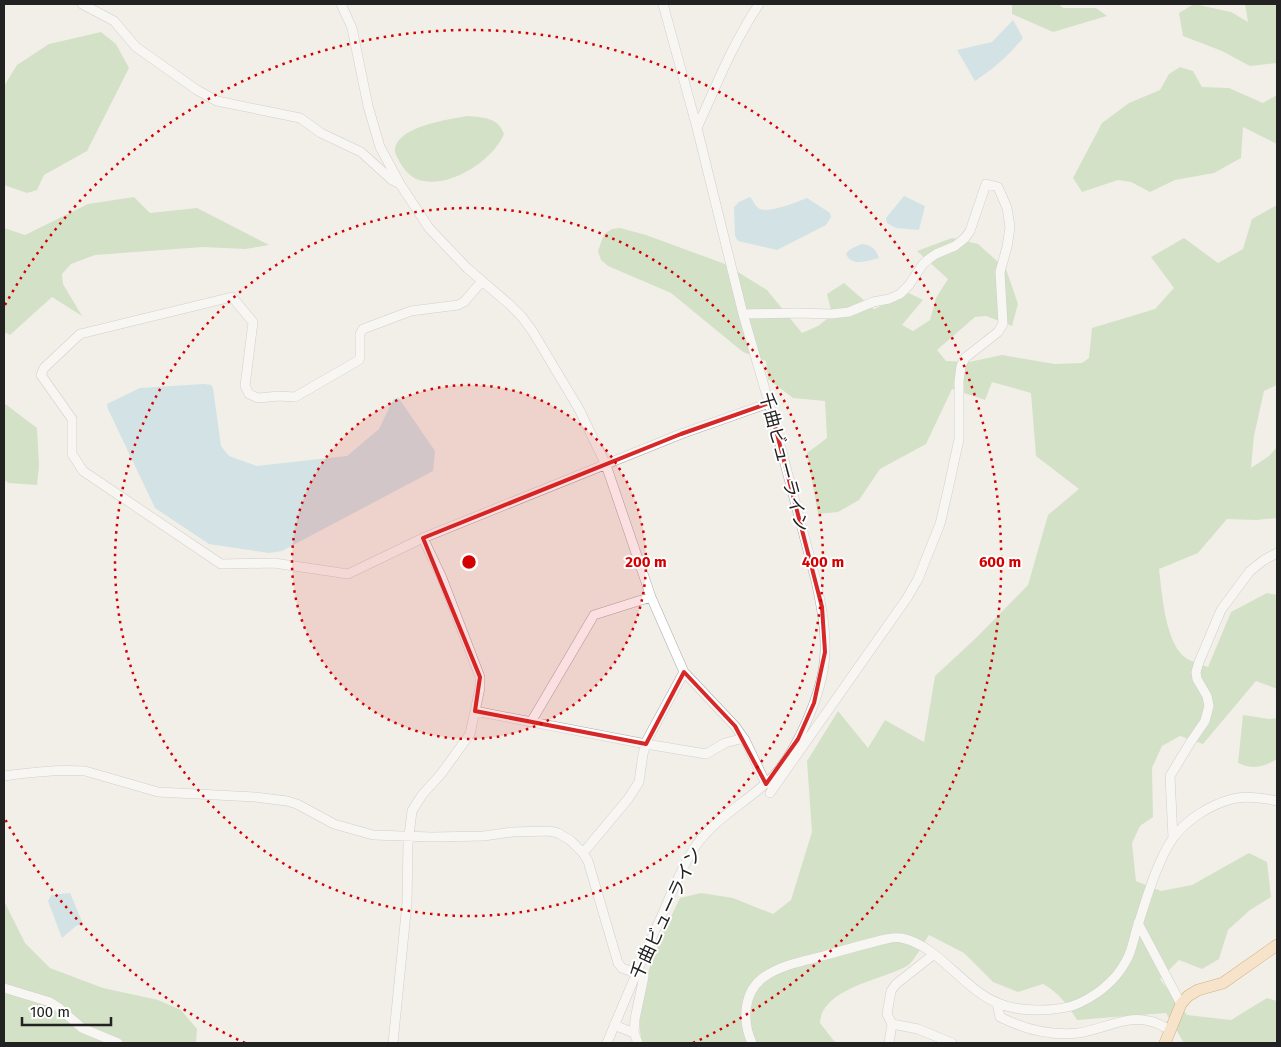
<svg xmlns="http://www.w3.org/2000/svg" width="1281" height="1047" font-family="'Fira Sans','Noto Sans JP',sans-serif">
<rect width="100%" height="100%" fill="#f2efe9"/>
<path fill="#add19e" d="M1012,4H1059L1063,8H1096L1107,16L1053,32L1012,14Z
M1194,4L1231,12L1248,22L1245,4H1277V63L1250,66L1222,51L1183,36L1179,13Z
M101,32L116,44L129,68L87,151L44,175L37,190L27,193L4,185V86L17,65L49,44Z
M1180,67L1193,71L1202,87L1229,88L1263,103L1277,95V144L1243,127L1241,158L1214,173L1175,180L1150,192L1131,182L1118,180L1082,192L1073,178L1102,123L1129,103L1160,90L1169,74Z
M468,116C483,117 499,118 504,134C492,162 446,191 416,179C408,175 402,167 398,159C397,156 394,152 395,149C398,126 450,119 468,116Z
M134,197L150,213L197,208L269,245L245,249L203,247L95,255L71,264L62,274L63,284L82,316L52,297L10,335L4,332V228L25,235L88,204Z
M1277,205V385L1264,391L1254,436L1251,468L1269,456L1277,447V518L1256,520L1227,519L1198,553L1159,569C1162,592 1165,644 1186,658C1192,662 1201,664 1208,667L1231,612L1267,593L1277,595V689L1256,681L1203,744L1180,736L1162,746L1152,768L1153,817L1140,826L1132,843L1136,881L1161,891L1192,885L1249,853L1267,862L1271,897L1250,910L1228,930L1219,959L1202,969L1179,960L1160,979L1187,1015L1231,1020L1267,998L1277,1001V1043H1184L1166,1013L1077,1020C1068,1005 1059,993 1043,984L1018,992L993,982L964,953L929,935C924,942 914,962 907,966C882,980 822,988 820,1023L834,1041L838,1043H642C631,997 660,939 680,898L701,893L733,898L773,914L791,900L812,832L807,761L838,711L868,748L885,720L924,742L935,676L976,638L1028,585L1048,515L1079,489L1036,456L1031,393L992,382L985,400L952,389L926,444L880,469L859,500L838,512L818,514L807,453L827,438L825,401L793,398L768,379L766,361L743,352L671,293L608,266L601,260L598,251L604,234L612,229L620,228L646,235L725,264L767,290L802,333L818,326L832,315L827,294L844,283L874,309L909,293L923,300L902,325L913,331L930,320L936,298L948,279L917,251L952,238L978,244L1006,269L1018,304L1012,326L986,316L975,317L937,350L946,361L969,362L1002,355L1055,364L1082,363L1089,358L1092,328L1155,309L1174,288L1151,257L1184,238L1218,263L1243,249L1252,219Z
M4,403L37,428L39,466L37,485L9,483L4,480Z
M1243,715L1269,719L1277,718V759C1264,767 1253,770 1238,763Z
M4,901L25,943L50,968L103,988L158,1000L181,1010L197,1029L196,1043H4Z"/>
<path fill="#aad3df" d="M1013,20L1023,38C1008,56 995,68 975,81L957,50L992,42Z
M904,196L925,206L919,230L896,228L887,223L886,218Z
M750,197C754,201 755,207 760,209C770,213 797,202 807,198L830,213L831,217L826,225L777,250L738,241L735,236L734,207L739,202Z
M862,244C871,245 876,249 879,258C868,261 851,267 846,254C850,248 855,247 862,244Z
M204,384L211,385L213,388L221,446L229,456L257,466L347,456L379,429L393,400L398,397L435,451L433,471L282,551L269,553L209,544L155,508L108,409L107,404L140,388Z
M70,893L83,924L76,926L62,938L48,901L51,895Z"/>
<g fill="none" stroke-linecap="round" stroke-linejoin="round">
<g stroke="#a9a9a9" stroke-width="10">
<path id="minor" d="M82,4L114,21L136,47L197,90L217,101L300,118L321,133L361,152L392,180L400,184
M341,4L352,28L368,106L380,147L400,184L429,228L467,268L509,304L522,317L533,332L579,409L606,465L651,597L684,672L735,726L745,740L766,784
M697,128C716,86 733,43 759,4
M482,281L464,302L458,305L411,311L363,329L360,334V357L359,360L295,397L279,396L258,398L249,394L245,386L253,322L232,297L80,334L44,368L41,375L72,419V454L83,471L221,564L274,563L348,574L423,538L681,434L769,403
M743,314L799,313L832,314L849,312L873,302L889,299L900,294L909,285L923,264L930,258L936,254L955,246L965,238L970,231L986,184L998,187L1007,208L1010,227L1007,247L1000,272L1003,324L998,332L965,358L961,366L959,381V439L948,490L940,524L918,579L907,598L770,793
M475,711L646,744L706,754L725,743L740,739L745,740
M531,722L594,615L651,597
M4,776C31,772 58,769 85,771L158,792L255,797L287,801L297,804L334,824L373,835L432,837L484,836L512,832L549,831L558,833L570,840L583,853L588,861L618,963L622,968L644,976L635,1019L634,1033
M1173,838L1170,776L1190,743L1205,721L1209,706L1207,696L1197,679L1196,672L1199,662L1221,610L1250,571L1264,560L1277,553
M583,853L628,799L639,782L643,754L647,740L684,672
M1138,923L1181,1004
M933,955L896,984L891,991L887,1014L892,1024L918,1029L952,1043
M4,988L50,1002L58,1007L82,1028L118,1043
M997,1003L1000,1017C1024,1029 1050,1036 1078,1033C1101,1030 1126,1015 1149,1021C1157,1022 1164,1027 1170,1030
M614,1025L634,1033L638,1043
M393,1043L407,903L408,844L412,811L422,795L441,774L470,734L480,688V677L442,578L423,538
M607,1043C625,1000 643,957 662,915C672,892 681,868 695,847C713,820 742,805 765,784C795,759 824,691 825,652C826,628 821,605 816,581L769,403L743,314L697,128L663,4
M752,1043C742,1021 743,992 764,977C781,965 803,961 823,956C844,950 865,944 886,939C891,938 897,937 901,938C937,944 964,990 998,1003C1011,1009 1024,1010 1038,1010C1050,1010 1060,1009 1072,1006C1094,998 1115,982 1126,961C1133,950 1134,934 1139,922C1147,896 1158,860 1173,838C1187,819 1210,805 1232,799C1246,795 1263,798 1277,801
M889,1043L892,1024"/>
</g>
<g stroke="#a06b00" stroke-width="12">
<path id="major" d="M1165,1043L1181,1004L1188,996L1198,990L1223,983L1277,945"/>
</g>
<use href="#minor" stroke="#fff" stroke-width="9"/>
<use href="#major" stroke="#fcd6a4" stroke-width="11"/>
</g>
<path d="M0 0H1281V1047H0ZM769,403L822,607L825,652L814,703L798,739L766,784L735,726L684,672L646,744L475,711L480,677L423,538L681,434Z" fill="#f2efe9" fill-opacity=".55" fill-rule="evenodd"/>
<path fill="none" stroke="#d62828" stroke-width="4" stroke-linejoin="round" d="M769,403L822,607L825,652L814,703L798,739L766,784L735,726L684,672L646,744L475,711L480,677L423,538L681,434Z"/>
<circle cx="469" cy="562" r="177" fill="#d40000" fill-opacity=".12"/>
<g fill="none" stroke="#d40000" stroke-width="2.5" stroke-dasharray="2.5 5">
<circle cx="469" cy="562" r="177"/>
<circle cx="469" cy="562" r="354"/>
<path d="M245 1043A531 531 0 0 1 5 819M5 305A531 531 0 1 1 693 1043"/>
</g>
<g text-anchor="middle" stroke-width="4" stroke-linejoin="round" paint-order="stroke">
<g font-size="18" fill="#222" stroke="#fff">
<text transform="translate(784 462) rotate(75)" y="6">千曲ビューライン</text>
<text transform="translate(666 913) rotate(-65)" y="6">千曲ビューライン</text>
</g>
</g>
<circle cx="469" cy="562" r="8" fill="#d40000" stroke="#fff" stroke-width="2.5"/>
<g font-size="15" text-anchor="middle" font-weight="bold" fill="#d40000" stroke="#fff" stroke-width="4" stroke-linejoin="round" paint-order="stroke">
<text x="646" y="567">200 m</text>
<text x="823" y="567">400 m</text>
<text x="1000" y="567">600 m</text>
</g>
<rect width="1281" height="1047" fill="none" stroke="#222222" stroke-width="10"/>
<path d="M22 1017v8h89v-8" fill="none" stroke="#222222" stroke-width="2.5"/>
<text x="30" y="1017" font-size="15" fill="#222222" stroke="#ffffff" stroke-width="4" paint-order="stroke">100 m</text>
</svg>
